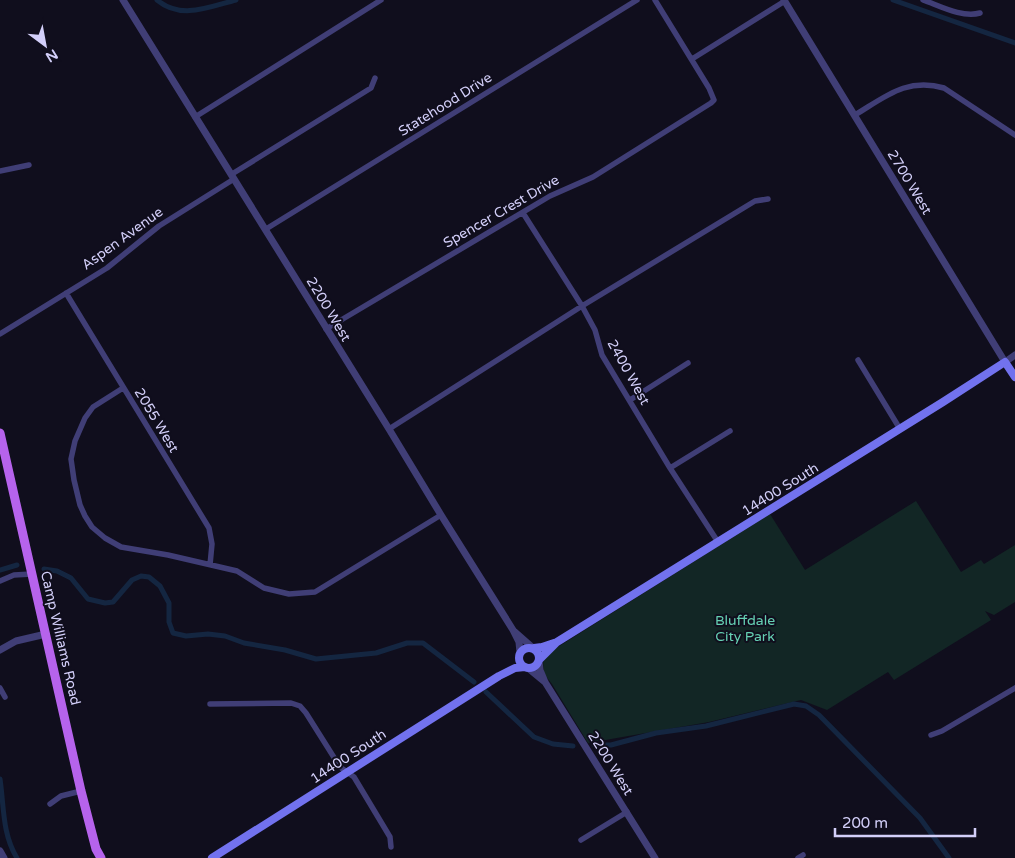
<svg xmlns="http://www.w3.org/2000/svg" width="1015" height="858" font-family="'Varela Round',sans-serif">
<rect width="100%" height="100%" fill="#100e1d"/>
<path fill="#122625" d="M916,501L961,572L981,560L984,564L1015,545V602L994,615L985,611L991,620L894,680L888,672L827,710L801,700L709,722L588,743L552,684L544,674L543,662L553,650L770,514L805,570Z"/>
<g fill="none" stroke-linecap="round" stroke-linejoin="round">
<path stroke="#142641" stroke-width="5" d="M157,0C181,20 209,7 236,0
M893,0L1015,43
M44,569L57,571L71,578L88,599L105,603L113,602L132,580L141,576L149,577L160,586L169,603V622L173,633L186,636L208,634L225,636L244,643L285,650L316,659L376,653L407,643H423L474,682
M0,570L17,565
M486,692L534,737L553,744L573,746
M594,745H611L656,733L706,726L794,704L806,706L819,715L920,818L949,858
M0,779C4,805 2,834 17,858"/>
<path stroke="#403e76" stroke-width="5.5" d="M923,0C940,6 962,18 980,13
M692,59L785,1
M855,115C885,97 907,77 944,88L1015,135
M195,117L381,0
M0,171L29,165
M232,174L371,88L375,78
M523,213L582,306L595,330L602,355L670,468L718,542
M266,229L637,0
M66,293L209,528L212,544L210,565
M326,329L550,196L593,177L711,103L714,100L709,88L655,0
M0,334L107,268L159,226L234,179
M858,360L900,429
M123,388L93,407L85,418L75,441L71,459L74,480L80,505L85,516L92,527L105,538L121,547L168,555L237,571L264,588L289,594L315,592L441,515
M630,400L688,363
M389,429L582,306L755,201L768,199
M670,468L730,431
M0,581L14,575L32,574
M0,688L5,697
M210,704L291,703L300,706L306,713L340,767L354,777L390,837L391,847
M931,735L942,731L1015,688
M50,804L61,796L81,791
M581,840L627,812
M798,858L803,855"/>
<path stroke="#403e76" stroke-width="7" d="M123,0L389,429L441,515L513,630L519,642L520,653
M784,0L1005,362L1015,355
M515,632L532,647
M0,650L16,641L46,634
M539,661L540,670L545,682L655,858
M528,668L545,682
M0,851L4,858"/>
<path stroke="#7272ee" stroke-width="8" d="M519 658a10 10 0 1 1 20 0a10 10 0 1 1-20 0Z
M534,648L542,647L557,642L943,402L1005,362L1015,377
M540,659L556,643
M212,858L499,676L515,668L525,667"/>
<path stroke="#b663ec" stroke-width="9" d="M0,433L81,791L96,849L101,858"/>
</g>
<g text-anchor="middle" stroke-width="4" stroke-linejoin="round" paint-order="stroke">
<g font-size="14" fill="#d3cff9" stroke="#100e1d">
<text transform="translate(445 104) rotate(-32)" y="5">Statehood Drive</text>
<text transform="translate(910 182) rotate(59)" y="5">2700 West</text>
<text transform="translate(501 211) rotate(-30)" y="5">Spencer Crest Drive</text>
<text transform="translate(122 238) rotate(-36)" y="5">Aspen Avenue</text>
<text transform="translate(329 309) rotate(59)" y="5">2200 West</text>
<text transform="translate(629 372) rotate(61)" y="5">2400 West</text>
<text transform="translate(157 420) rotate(59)" y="5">2055 West</text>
<text transform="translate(780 489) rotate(-32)" y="5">14400 South</text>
<text transform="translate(61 638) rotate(77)" y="5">Camp Williams Road</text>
<text transform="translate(348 756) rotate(-33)" y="5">14400 South</text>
<text transform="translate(611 763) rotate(58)" y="5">2200 West</text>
</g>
<g font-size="14" fill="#65d0b3" stroke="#100e1d">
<text x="745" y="625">Bluffdale<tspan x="745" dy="16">City Park</tspan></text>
</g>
</g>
<g transform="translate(45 45) rotate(148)" stroke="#100e1d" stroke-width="4" paint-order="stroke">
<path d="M0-4L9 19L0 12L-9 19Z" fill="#d3cff9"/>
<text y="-8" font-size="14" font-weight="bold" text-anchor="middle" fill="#d3cff9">N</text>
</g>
<path d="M835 828v8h140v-8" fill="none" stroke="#d3cff9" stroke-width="2.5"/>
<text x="842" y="828" font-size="15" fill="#d3cff9" stroke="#100e1d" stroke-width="4" paint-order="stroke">200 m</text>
</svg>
